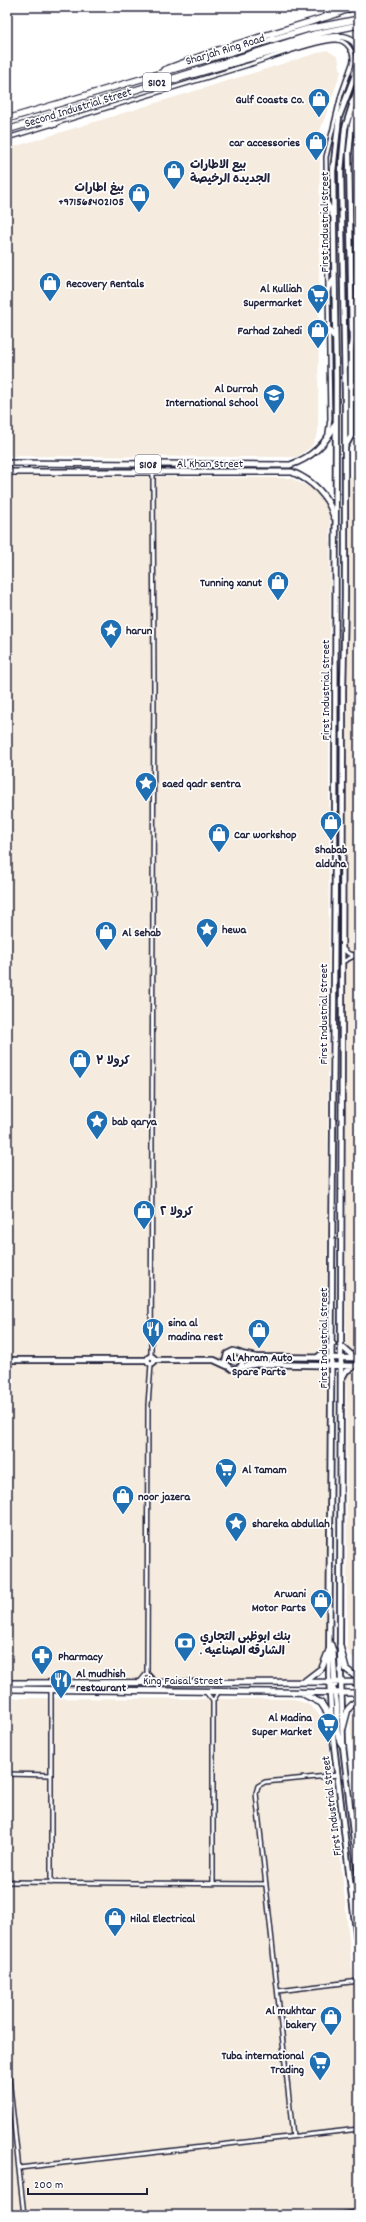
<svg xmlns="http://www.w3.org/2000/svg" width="366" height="2222" font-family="Dekko,'Playpen Sans Arabic',sans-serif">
<rect width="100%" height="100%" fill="#fff"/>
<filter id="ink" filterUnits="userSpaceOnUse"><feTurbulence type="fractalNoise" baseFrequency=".025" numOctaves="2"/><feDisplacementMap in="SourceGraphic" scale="8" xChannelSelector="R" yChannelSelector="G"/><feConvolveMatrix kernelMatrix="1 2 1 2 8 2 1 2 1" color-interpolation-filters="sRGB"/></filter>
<g filter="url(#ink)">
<path fill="#f5ebde" d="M327,50L338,57L341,72L320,131L318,434L311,447L297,457L7,456V149Z
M7,476L291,478L312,489L328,507L330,516L326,1654L316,1670L299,1681L7,1680Z
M344,477H359V1667L347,1649Z
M7,1698L294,1699L309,1705L322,1717L327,1727L359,2037V2215H7Z
M359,1712V1813L350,1722Z"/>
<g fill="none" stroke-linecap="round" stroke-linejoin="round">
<g stroke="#22223b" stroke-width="6">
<path id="street" d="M308,7L313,10L317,7
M326,14L343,7
M7,138C87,114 168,89 248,65C269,58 316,40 336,40C347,40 354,52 353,61L341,95L326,157L330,419L328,433
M343,949L349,954L359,956
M342,962L354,956
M151,1357L154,688L153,473
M147,1673L155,1682
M139,1683L147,1673L148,1405L151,1364
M205,1691L213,1701
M7,1774L51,1775
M7,1882L266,1884
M51,1883V1689
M213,1884V1701L219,1691
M278,1991L359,1981
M7,2060L24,2215
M293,2136L256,1793L258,1786L265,1782L338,1775
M19,2168L359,2129
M333,2215L359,2212"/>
</g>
<g stroke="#22223b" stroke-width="8">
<path id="secondary" d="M356,72L339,117L333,171L336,379L335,857L329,1675L332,1729L359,1956
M359,84L345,128L341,171L345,392V598L343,690L340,1646L343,1746L359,1884
M326,201L333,216
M328,290L334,278
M328,328L334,337
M350,387L359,383
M345,447L351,436V351L352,339L349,153L352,125L359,100
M340,1345L354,1357
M241,1354L256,1357L359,1358
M147.5 1360a3.5 3.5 0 1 1 7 0a3.5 3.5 0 1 1-7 0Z
M318,1357L333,1344
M7,1360H147
M154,1360H214L227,1366
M241,1366L243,1360L240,1353L233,1351L227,1354L225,1363L232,1369L257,1364L359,1366
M341,1380L346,1371L353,1367"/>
</g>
<g stroke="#22223b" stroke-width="8">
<path id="primary" d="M352,103L359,92
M7,463L290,465C311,458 326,444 335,424
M7,472H292C313,481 328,495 334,517
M331,1645L333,1651L335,1685
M340,1646L346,1669L359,1679
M305,1681L322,1668L331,1645
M329,1682C344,1700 330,1732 343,1746
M7,1683L359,1682
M7,1689L359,1693
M299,1692L321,1703L331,1718
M343,1728L348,1709L359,1698"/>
</g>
<g stroke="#22223b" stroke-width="8">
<path id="highway" d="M164,70L218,50L336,14L353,7
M149,87L318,39C333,36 357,31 358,54C358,61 356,67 355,73
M7,119L308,29L359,19
M39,121L55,124
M7,130L315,34L359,25"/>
</g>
<use href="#street" stroke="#fff" stroke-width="3"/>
<use href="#secondary" stroke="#fff" stroke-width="4.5"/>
<use href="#primary" stroke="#fff" stroke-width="5"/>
<use href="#highway" stroke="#fff" stroke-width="5.5"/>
</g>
</g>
<defs>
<g id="shop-pin" transform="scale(1.15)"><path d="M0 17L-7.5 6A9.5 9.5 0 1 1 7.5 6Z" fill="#1f6fb2" stroke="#fff"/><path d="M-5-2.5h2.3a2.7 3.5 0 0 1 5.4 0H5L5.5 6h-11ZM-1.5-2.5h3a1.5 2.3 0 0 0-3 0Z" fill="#fff"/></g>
<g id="supermarket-pin" transform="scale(1.15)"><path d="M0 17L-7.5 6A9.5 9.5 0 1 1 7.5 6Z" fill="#1f6fb2" stroke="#fff"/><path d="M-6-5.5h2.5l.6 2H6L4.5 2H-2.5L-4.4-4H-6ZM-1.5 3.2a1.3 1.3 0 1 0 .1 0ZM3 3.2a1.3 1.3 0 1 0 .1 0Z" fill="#fff"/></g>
<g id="school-pin" transform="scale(1.15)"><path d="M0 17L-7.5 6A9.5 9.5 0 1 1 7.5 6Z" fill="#1f6fb2" stroke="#fff"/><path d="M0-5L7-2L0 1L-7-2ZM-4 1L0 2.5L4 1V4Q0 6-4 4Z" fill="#fff"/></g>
<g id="sight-pin" transform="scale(1.15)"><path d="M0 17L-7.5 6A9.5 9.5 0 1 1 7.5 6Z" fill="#1f6fb2" stroke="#fff"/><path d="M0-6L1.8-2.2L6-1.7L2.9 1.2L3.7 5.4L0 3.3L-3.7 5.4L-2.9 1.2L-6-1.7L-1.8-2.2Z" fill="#fff"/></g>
<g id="restaurant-pin" transform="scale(1.15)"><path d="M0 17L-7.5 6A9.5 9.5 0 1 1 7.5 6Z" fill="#1f6fb2" stroke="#fff"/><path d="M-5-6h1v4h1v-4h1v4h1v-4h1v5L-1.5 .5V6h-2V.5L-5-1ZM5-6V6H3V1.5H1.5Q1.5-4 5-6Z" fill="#fff"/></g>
<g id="bank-pin" transform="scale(1.15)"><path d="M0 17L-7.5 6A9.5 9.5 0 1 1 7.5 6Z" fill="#1f6fb2" stroke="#fff"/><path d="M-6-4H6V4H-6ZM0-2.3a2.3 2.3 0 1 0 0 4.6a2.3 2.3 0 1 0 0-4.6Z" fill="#fff"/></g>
<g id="pharmacy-pin" transform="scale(1.15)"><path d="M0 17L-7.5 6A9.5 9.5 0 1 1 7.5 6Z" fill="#1f6fb2" stroke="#fff"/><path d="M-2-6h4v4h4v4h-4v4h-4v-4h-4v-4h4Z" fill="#fff"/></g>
</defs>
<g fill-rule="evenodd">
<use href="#shop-pin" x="319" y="99"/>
<use href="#shop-pin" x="316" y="142"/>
<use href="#shop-pin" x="174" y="171"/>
<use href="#shop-pin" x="139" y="194"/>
<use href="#shop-pin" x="50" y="283"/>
<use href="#supermarket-pin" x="318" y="295"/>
<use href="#shop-pin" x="318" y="330"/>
<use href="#school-pin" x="274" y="395"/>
<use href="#shop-pin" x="278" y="582"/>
<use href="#sight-pin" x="111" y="630"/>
<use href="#sight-pin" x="146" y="783"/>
<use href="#shop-pin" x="331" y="822"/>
<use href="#shop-pin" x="219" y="834"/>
<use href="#sight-pin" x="207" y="929"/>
<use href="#shop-pin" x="106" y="932"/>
<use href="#shop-pin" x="80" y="1060"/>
<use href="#sight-pin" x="97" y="1121"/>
<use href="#shop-pin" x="144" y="1211"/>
<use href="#restaurant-pin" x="153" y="1329"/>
<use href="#shop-pin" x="259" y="1330"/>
<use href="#supermarket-pin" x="226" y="1469"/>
<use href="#shop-pin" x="123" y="1496"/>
<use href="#sight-pin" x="236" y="1523"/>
<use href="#shop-pin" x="321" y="1600"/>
<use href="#bank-pin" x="185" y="1643"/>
<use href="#pharmacy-pin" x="42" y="1656"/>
<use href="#restaurant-pin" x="61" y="1680"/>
<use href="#supermarket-pin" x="328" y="1724"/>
<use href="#shop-pin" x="115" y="1918"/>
<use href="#shop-pin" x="331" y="2017"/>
<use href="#supermarket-pin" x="320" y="2062"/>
</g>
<g text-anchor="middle" stroke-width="3.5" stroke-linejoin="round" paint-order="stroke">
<g fill="#fff" stroke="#646476" stroke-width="1">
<rect x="143" y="73" width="28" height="18" rx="3"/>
<rect x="135" y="455" width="26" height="18" rx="3"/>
</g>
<g font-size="11" font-weight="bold" fill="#22223b">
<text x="157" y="86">S102</text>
<text x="148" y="468">S108</text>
</g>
<g font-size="12" fill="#22223b" stroke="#fff">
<text transform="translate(225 49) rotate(-17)" y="4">Sharjah Ring Road</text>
<text transform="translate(78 107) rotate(-17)" y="4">Second Industrial Street</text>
<text transform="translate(324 222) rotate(-90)" y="4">First Industrial Street</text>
<text x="210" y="467">Al Khan Street</text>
<text transform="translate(325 690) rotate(-90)" y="4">First Industrial Street</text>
<text transform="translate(323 1014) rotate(-90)" y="4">First Industrial Street</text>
<text transform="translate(323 1338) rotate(-90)" y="4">First Industrial Street</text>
<text x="183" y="1684">King Faisal Street</text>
<text transform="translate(331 1806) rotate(-97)" y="4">First Industrial Street</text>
</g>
<g font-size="12" font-weight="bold" fill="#22223b" stroke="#fff" text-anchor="start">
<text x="304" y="103" text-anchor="end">Gulf Coasts Co.</text>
<text x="300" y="146" text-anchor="end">car accessories</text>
<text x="190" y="168">بيع الاطارات<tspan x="190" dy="14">الجديده الرخيصة</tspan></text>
<text x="124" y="191" text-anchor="end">بيغ اطارات<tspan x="124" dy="14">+971568402105</tspan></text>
<text x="66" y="287">Recovery Rentals</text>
<text x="302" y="292" text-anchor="end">Al Kulliah<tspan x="302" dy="14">Supermarket</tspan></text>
<text x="302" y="334" text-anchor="end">Farhad Zahedi</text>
<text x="258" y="392" text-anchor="end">Al Durrah<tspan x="258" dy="14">International School</tspan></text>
<text x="262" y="586" text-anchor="end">Tunning xanut</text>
<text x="126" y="634">harun</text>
<text x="162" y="787">saed qadr sentra</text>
<text x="234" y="838">Car workshop</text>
<text x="331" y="853" text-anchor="middle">Shabab<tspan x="331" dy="14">alduha</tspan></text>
<text x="222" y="933">hewa</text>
<text x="122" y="936">Al Sehab</text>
<text x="96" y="1064">كرولا ٣</text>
<text x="112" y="1125">bab qarya</text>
<text x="160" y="1215">كرولا ٢</text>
<text x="168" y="1326">sina al<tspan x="168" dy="14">madina rest</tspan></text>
<text x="259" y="1361" text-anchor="middle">Al Ahram Auto<tspan x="259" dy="14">Spare Parts</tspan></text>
<text x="242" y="1473">Al Tamam</text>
<text x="138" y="1500">noor jazera</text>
<text x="252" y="1527">shareka abdullah</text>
<text x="306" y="1597" text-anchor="end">Arwani<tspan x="306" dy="14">Motor Parts</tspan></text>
<text x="200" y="1640">بنك ابوظبي التجاري<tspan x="200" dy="14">. الشارقه الصناعيه</tspan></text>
<text x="58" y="1660">Pharmacy</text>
<text x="76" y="1677">Al mudhish<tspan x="76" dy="14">restaurant</tspan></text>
<text x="312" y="1721" text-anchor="end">Al Madina<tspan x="312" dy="14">Super Market</tspan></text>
<text x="130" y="1922">Hilal Electrical</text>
<text x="316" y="2014" text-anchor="end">Al mukhtar<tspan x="316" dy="14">bakery</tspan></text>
<text x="304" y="2059" text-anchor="end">Tuba international<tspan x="304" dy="14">Trading</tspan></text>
</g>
</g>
<rect width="366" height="2222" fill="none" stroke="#fff" stroke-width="24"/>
<rect x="12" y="12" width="342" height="2198" fill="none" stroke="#22223b" stroke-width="1.5" filter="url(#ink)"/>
<path d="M28 2188v6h119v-6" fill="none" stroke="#22223b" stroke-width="2"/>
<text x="34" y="2188" font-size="12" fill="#22223b" stroke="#ffffff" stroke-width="3" paint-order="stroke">200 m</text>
</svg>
